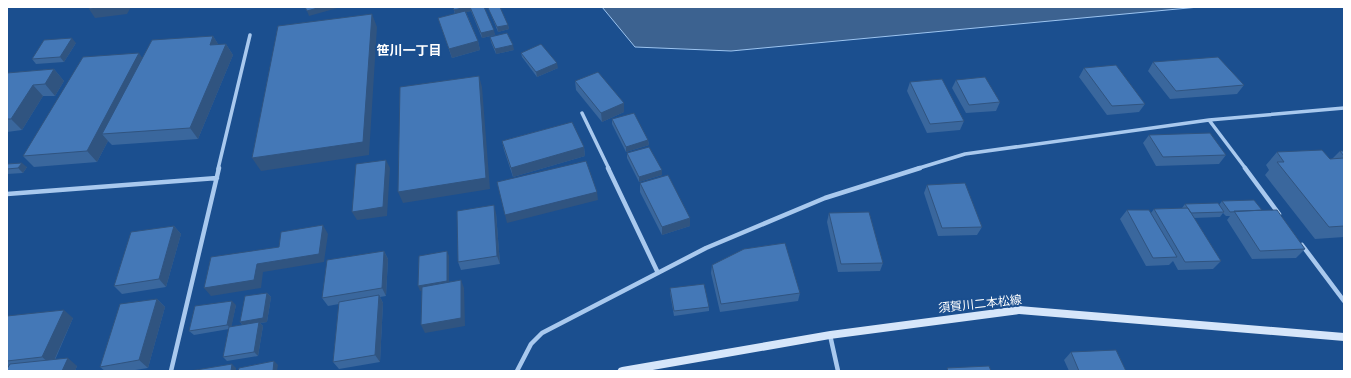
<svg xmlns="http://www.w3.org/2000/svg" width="1351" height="378" font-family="'Alegreya Sans','Noto Sans JP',sans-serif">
<rect width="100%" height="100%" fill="#1b4f8f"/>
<path fill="#3c6290" stroke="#9cc4f0" d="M602,7H1199L731,51L635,47Z"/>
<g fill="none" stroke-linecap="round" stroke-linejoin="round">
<path stroke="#a9c9ee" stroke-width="3.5" d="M582,113L609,169
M1209,120L1246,169
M218,169L250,35
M916,169L965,154L1209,120L1344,108"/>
<path stroke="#a9c9ee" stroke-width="4.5" d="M608,168L658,273
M1245,168L1279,214
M7,194L217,178
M1302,245L1344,301
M830,335L838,371
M171,371L219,168
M517,371L531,344L542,333L706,248L825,198L920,168"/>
<path fill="#d6e6fa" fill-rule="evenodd" d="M1019,306L1344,333V341L1019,314L830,339L647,371H617L619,368L622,367L830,331Z"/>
</g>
<path fill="#3a679d" d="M453,7H484L495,35L482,38L471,11L466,12L478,41L480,50L452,58L438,18L455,14Z
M488,8L508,25L509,29L498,32L490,12Z
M213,36L218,44H226L233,55L198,139L112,145L108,141L97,162L34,167L23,156L143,58Z
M490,37L514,50L496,54L491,42Z
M76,43L64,62L36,64L32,59Z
M521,53L558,68L537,77L522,57Z
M1153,62L1244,85L1237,94L1170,99L1148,71Z
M1084,68L1145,104L1139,112L1107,115L1079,77Z
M54,69L64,81L55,96H43L22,130L7,132V73Z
M956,80L1000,102L996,111L966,113L952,88Z
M575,81L624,103V112L602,122L576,90Z
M910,82L964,121L960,130L927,133L907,91Z
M612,119L648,140L649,145L626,152L612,124Z
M1149,135L1226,155L1219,164L1156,166L1143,143Z
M502,141L584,147L585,156L513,177L504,150Z
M1340,151H1344V237L1315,239L1265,175L1269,170L1266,165L1277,152L1330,159H1332Z
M627,153L662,170V175L639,182L627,158Z
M7,164L27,167L23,173L7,174Z
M640,183L690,218V226L662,235L640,192Z
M927,185L982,227L977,235L938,236L924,193Z
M1222,201L1262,210L1305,249L1296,258L1252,259L1227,220L1230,216H1226L1223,213L1220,217L1194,218L1221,261L1213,269L1178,270L1173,261L1169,265L1146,266L1120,219L1127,210L1151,213L1154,209L1182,208L1185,204L1219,205Z
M496,213L500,264L461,270L458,262Z
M829,213L883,263L880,271L838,272L827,222Z
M174,226L181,234L166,287L122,294L114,286Z
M384,251L388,259L386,296L380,297L383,303L380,362L339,369L333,362L339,304L328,306L322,298Z
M712,265L800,293L798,301L720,312L711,273Z
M670,288L709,307V311L674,316L670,293Z
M267,293L271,297L267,322L260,323L263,326L258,356L227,361L223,357L229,329L194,335L189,331L236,305L231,327L243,325L240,322Z
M157,299L165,307L148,368L129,371H105L100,367Z
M7,316L73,318L55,360L77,366L75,371H7Z
M1071,352L1126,371H1069L1064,360Z"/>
<path fill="#305480" d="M107,7H131L127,14L95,18L89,9Z
M321,7H341L309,16L307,11Z
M466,7H475H470L471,11L456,15L454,10Z
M372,14L377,27L369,155L261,171L252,158Z
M508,25L509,29L498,32L497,27Z
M494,30L495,35L482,38L481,33Z
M213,36L220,47L210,45Z
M72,38L76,43L64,62L60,57Z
M478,41L480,50L452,58L449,49Z
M226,44L233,55L198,139L190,128Z
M513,45L514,50L496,54L495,49Z
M139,53L147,65L102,134L108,141L97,162L87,151Z
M557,63L558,68L537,77L536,72Z
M54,69L64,81L55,96L45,84Z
M479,76L482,87L490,189L403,203L398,192Z
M33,85L43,96L22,130L11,119Z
M624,103V112L602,122L601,113Z
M648,140L649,145L626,152V147Z
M584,147L585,156L513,177L511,168Z
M386,160L390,168L387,216L357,220L352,212Z
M22,163L27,167L23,173L18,168Z
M662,170V175L639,182V177Z
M597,192L598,200L507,223L505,215Z
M494,205L496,213L500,264L497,256Z
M690,218V226L662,235V227Z
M323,225L328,234L324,262L263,272L261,288L211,296L204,288L257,264Z
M174,226L181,234L166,287L159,279Z
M384,251L388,259L386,296L382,288Z
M447,251L449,256V286L420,291L418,286Z
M461,280L464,288L465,326L425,333L421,325Z
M267,293L271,297L267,322L260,323L263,326L258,356L254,352L244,326L240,322Z
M379,295L383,303L380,362L375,355Z
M157,299L165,307L148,368L139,360Z
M232,301L236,305L231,329L227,325Z
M64,310L73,318L52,365L42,357Z
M68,358L77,366L75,371H62Z
M274,361L278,365L277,371H273Z
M232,364L236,368V371H231Z"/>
<path fill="#4478b7" stroke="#305480" d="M90,7H107L89,9Z
M305,7H321L307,11Z
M453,7H466L454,10Z
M470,7H484L494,30L481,33Z
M491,7H500L508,25L497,27L488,8Z
M465,11L478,41L449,49L438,18Z
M372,14L363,142L252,158L278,26Z
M507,33L513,45L495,49L490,37Z
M213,36L210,45L226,44L190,128L102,134L152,40Z
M72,38L60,57L32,59L44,40Z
M541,44L557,63L536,72L521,53Z
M139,53L87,151L23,156L83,57Z
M1218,57L1244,85L1176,91L1153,62Z
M1116,65L1145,104L1112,106L1084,68Z
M54,69L45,84L33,85L11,119H7V73Z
M598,72L624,103L601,113L575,81Z
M479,76L486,178L398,192L400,87Z
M985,77L1000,102L969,105L956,80Z
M942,79L964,121L930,124L910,82Z
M634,113L648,140L626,147L612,119Z
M572,122L584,147L511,168L502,141Z
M1210,133L1226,155L1163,157L1149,135Z
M649,147L662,170L639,177L627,153Z
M1322,150L1330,159L1344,158V226L1329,227L1277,162H1284L1277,152Z
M1340,151H1344V156Z
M386,160L383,207L352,212L356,164Z
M586,161L597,192L505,215L497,182Z
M22,163L18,168L7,169V164Z
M668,175L690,218L662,227L640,183Z
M965,183L982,227L942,228L927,185Z
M1254,200L1262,210L1230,212L1222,201Z
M1218,203L1224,212L1191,213L1185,204Z
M494,205L497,256L458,262L457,211Z
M1188,208L1221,261L1185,262L1154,209Z
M1127,210H1149L1177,257L1153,258Z
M1277,210L1305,249L1260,251L1234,211Z
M869,212L883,263L841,264L829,213Z
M323,225L319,254L257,264L254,280L204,288L211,257L279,247L281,232Z
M174,226L159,279L114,286L131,232Z
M785,243L800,293L721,304L712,265L744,249Z
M384,251L382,288L322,298L327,260Z
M447,251V281L418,286L419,256Z
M461,280V318L421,325L422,287Z
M704,284L709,307L674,311L670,288Z
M267,293L263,318L240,322L245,296Z
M379,295L375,355L333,362L339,302Z
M157,299L139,360L100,367L120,304Z
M232,301L227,325L189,331L195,306Z
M64,310L42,357L7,361V316Z
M259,322L254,352L223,357L229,327Z
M1116,350L1126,371H1079L1071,352Z
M68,358L62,371H7V369L10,364Z
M274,361L273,371H238L239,368Z
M232,364L231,371H190Z
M989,366L991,371H948L947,368Z"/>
<g text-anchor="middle" stroke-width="4" stroke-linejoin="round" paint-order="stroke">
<g font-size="12" fill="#fff" stroke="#1b4f8f">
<text transform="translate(980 304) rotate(-6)" y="4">須賀川二本松線</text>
</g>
<g font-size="13" font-weight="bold" fill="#fff" stroke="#1b4f8f">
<text x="409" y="55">笹川一丁目</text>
</g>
</g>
<rect width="1351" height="378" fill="none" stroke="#ffffff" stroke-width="16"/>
</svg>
